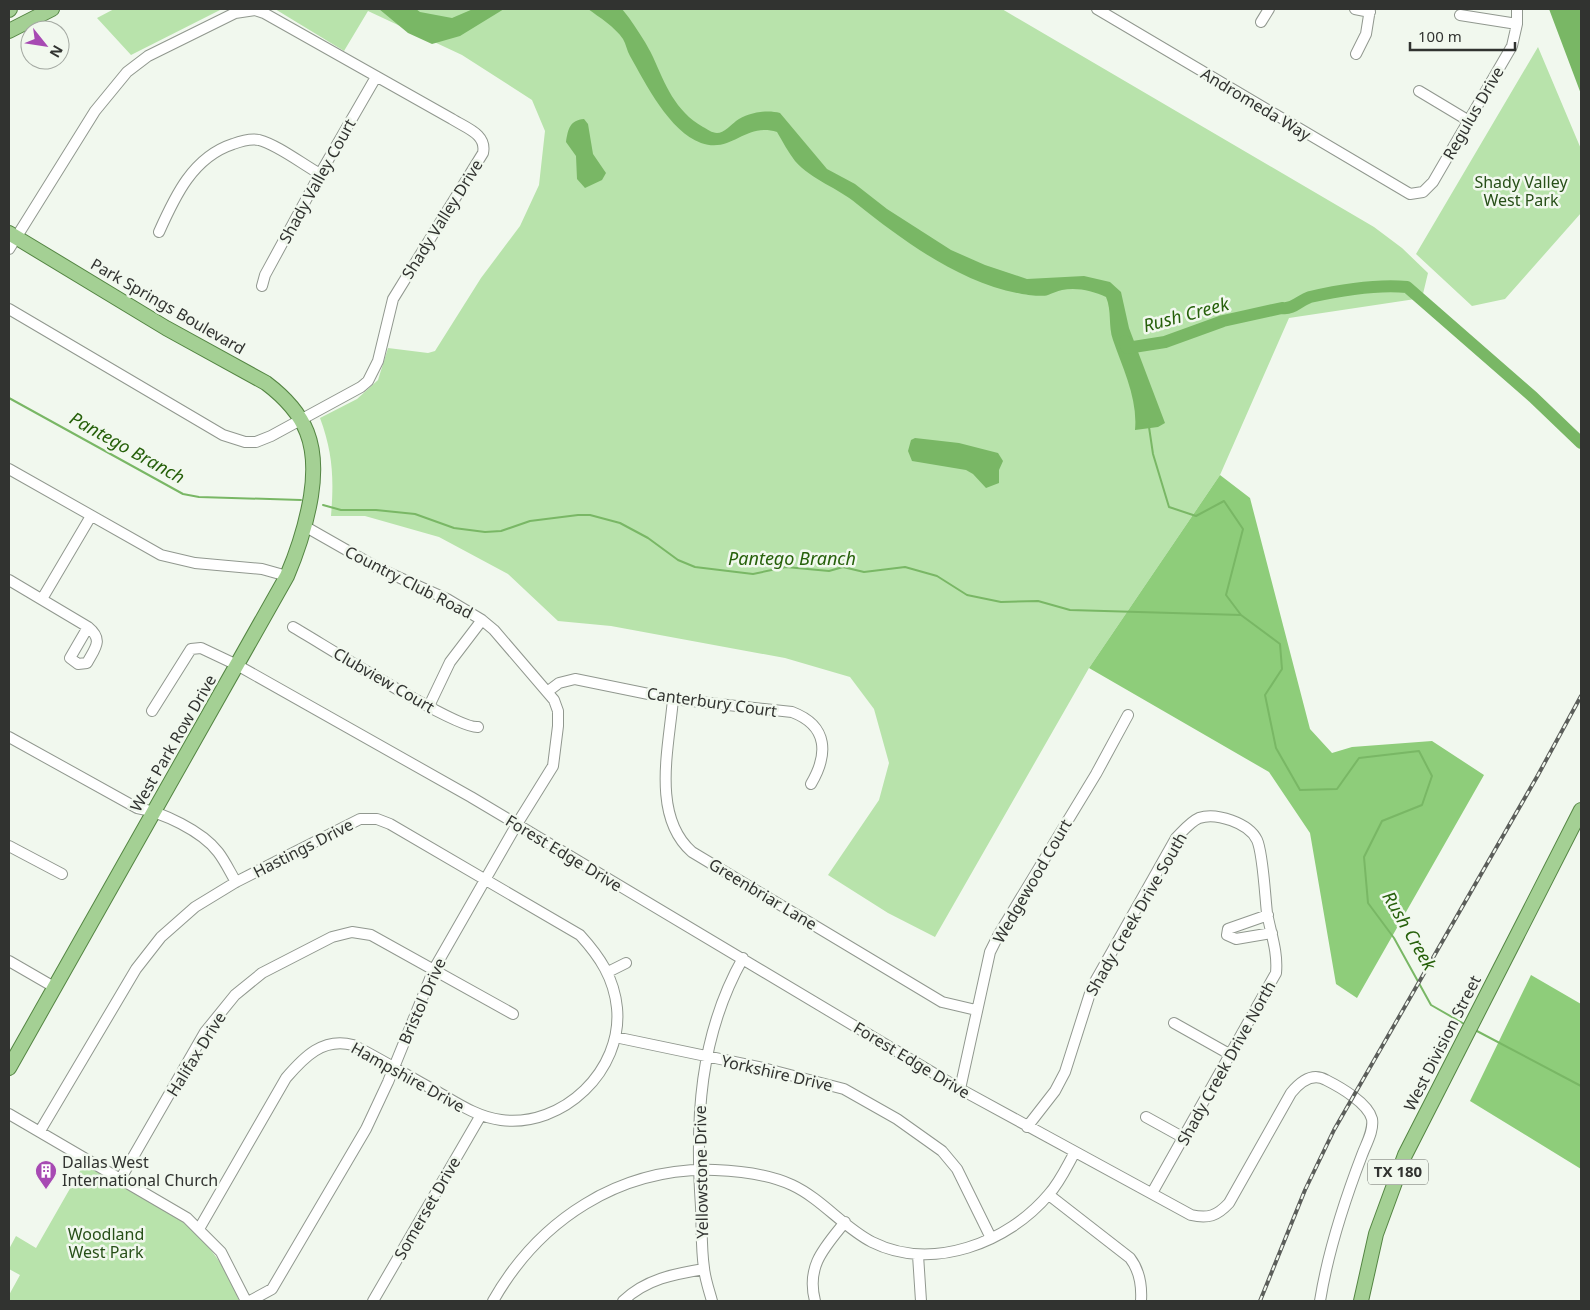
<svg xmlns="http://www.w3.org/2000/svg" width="1590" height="1310" font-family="'Noto Sans',sans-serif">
<rect width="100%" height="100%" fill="#f1f8ee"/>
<path fill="#b8e3ab" d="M114,9H222L131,55L97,18Z
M275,9H1002L1374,227L1402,248L1428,273L1422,298L1289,318L1220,475L1089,668L935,937L888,913L828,875L879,800L889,763L874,709L850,677L785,658L611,626L558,621L508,574L439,537L365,516H331C334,479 333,453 320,418L357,399L378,380L388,348L428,353L435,351L481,278L520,226L539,185L545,131L532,100L462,55L368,11L344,51Z
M1538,47L1581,149V213L1505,299L1472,306L1416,254Z
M84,1164L179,1219C206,1241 229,1268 239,1301H9V1295L20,1275L9,1269V1249L16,1236L36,1248Z"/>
<path fill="#8ecd7a" d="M1220,475L1250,498L1310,729L1332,753L1352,747L1432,741L1484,775L1357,998L1336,984L1310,833L1269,772L1089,668Z
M1531,975L1581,1004V1169L1470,1101Z"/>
<path fill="#79b765" d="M379,9H416L420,12L452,18L473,9H504L460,36L432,44L408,33Z
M588,9H622C630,18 648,45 653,57C665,84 675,111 703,127C707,129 712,133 717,133C724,133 731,125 736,121C748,113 766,109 780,113L827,169L855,184L887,209L951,250L985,265L1027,279L1084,276L1110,282L1121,292L1129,328L1165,423L1158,427L1135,430C1138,399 1123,369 1113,340C1108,326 1112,311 1106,297C1093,291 1077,287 1062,290C1057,291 1053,293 1048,295C1042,297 1029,295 1022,294C960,283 905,242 857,204C838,188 812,180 795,161C788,152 783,142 777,132C745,122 732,154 701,143C669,131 646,84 630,56C627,51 626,44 623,39C615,27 599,17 588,9Z
M1549,9H1581V94Z
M584,119L588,124L593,154L606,173L602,180L585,188L577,179L576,156L566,142C568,129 570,120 584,119Z
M915,438L959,443L998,453L1003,461L999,470V483L986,488L973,474L966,470L912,461L908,451L911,440Z"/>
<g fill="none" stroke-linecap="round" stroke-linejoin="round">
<path stroke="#79b765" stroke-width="2" d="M9,398L183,494L199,497L301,500
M1149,427L1153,454L1169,507L1196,516L1224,501L1243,529L1226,595L1241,615L1280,644L1282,669L1265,695L1276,748L1300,790L1337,789L1359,758L1419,751L1432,776L1422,805L1382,821L1364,857L1368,903L1394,938L1431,1005L1466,1025
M323,505L341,510H376L415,514L454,528L485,532L501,531L530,521L578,515H590L620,523L648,538L678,560L695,567L753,574L786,567L829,571L843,567L864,572L905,567L937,576L967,595L1001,602L1038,601L1070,610L1241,615
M1475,1030L1581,1086"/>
<path stroke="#79b765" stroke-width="12" d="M1125,341L1127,348L1165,342L1223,321L1282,308C1293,310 1300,300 1310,297C1341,290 1376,284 1407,287L1533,397L1581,443"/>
<g stroke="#91988f" stroke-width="12">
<path id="minor" d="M1097,9L1410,194L1423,192L1433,182L1512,46L1517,24V9
M1355,9L1370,12
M1460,15L1517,24
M1261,22L1269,9
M1356,54L1366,34L1370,9
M1419,91L1469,121
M159,232C175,196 193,157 233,144C241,141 250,138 259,140C278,145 302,164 320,174
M9,249L95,111L127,72L148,56L235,13L255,10L264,13L452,119C466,128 487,134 483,153L393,299L378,361L368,381L361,387L271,436L256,442H245L223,435L9,309
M262,286L265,275L320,174L376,77
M9,469L161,555L195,563L262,569L287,576
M9,580L88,627C104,640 95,648 87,663L78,664L70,658L88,627
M42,599L91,516
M293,627C321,643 456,729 478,727
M547,692L559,683L575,679L673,699L792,712C829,726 828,755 811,784
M673,699C669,747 651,816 692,852L942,1002L976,1010
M429,706L450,662L482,620
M152,711L191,649L201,648L237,665L471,797L960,1089L1191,1215C1208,1219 1217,1216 1229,1203L1291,1093C1300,1082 1312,1072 1326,1080C1340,1087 1368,1103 1372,1119C1374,1131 1366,1144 1362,1155C1344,1202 1328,1251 1320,1301
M9,737L137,808C162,812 202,831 218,852C225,861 230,872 236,882
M9,846L62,874
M1268,915L1228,929L1227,935L1236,939L1272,933
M9,961L54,987
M608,972L626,963
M1174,1023L1231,1055
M615,1037L763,1068L844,1089L897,1119L942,1151L957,1169L991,1238
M960,1089L990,952L999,934L1096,774L1128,715
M9,1114L187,1218L221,1252L246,1301
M1146,1117L1184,1138
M1027,1127L1055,1091L1065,1072L1092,987L1176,838C1183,831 1190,822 1199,818C1216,812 1249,823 1257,840C1263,853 1265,896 1267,913C1271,934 1278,952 1276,973L1152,1193
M40,1131L136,969L161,937L195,907L236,882L360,819H377L390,824L580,935C600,957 614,978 617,1008C623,1070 563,1128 501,1120C477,1117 457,1103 436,1091C408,1076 381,1059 353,1045C323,1037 304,1057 286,1078L199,1229
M121,1178L205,1032L235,995L262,973L332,937L352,932L371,935L513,1014
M1049,1195L1130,1258C1140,1271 1142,1285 1141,1301
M918,1255L921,1301
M250,1301L272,1289L366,1129L388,1082L434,969L517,824L553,766L558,726V711L554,700L494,630L482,620L447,599L378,568L306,527
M373,1301L481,1115
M493,1301C539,1220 619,1167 715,1170C741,1171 768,1174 792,1185C822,1199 843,1227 872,1242C932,1272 1008,1243 1049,1194C1060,1182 1067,1166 1075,1152
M623,1301C646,1279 674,1274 704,1269
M712,1301C709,1290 705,1279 704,1268C701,1248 702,1227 701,1207C695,1120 699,1036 743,958
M815,1301C806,1266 824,1248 845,1222"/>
</g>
<g stroke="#548543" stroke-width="16">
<path id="major" d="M9,10L10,9
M9,31L52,9
M9,233L166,328L266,383C307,414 319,445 311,496C306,526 299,548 287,576L9,1068
M1361,1301L1376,1234L1405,1155L1581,810"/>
</g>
<use href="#minor" stroke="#fff" stroke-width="10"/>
<use href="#major" stroke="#a4d094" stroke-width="14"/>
<g stroke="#5b5e5a" stroke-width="4">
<path id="rail" d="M1260,1301L1305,1190L1334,1130L1538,775L1581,696"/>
</g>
<use href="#rail" stroke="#f1f8ee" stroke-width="2" stroke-dasharray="5.5" stroke-linecap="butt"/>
</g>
<defs>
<g id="building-pin" transform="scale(1.125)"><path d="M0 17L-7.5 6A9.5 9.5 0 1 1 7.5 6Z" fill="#a74ab3" stroke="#f1f8ee"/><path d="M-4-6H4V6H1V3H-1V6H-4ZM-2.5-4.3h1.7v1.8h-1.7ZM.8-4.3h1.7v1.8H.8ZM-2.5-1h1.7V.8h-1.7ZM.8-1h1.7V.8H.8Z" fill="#fff"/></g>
</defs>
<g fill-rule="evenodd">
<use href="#building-pin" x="46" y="1171"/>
</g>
<g text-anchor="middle" stroke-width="5" stroke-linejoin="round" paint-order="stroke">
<rect fill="#f1f8ee" stroke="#6b6e69" stroke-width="1" x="1368" y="1159.5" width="60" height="25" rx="4"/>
<g font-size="15" font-weight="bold" fill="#313330">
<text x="1398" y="1177">TX 180</text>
</g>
<g font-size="16" fill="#313330" stroke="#f1f8ee">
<text transform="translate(1256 104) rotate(31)" y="6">Andromeda Way</text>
<text transform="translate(1473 113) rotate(-60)" y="6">Regulus Drive</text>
<text transform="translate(317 181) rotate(-61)" y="6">Shady Valley Court</text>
<text transform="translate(442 219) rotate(-58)" y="6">Shady Valley Drive</text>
<text transform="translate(168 306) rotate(30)" y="6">Park Springs Boulevard</text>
<text transform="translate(409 582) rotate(27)" y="6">Country Club Road</text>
<text transform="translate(384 680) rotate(30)" y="6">Clubview Court</text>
<text transform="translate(712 702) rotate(8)" y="6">Canterbury Court</text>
<text transform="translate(173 743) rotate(-60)" y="6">West Park Row Drive</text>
<text transform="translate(303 848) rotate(-27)" y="6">Hastings Drive</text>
<text transform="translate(564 853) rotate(31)" y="6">Forest Edge Drive</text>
<text transform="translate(1032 881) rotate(-60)" y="6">Wedgewood Court</text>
<text transform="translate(763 894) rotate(31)" y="6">Greenbriar Lane</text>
<text transform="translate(1136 914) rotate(-60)" y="6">Shady Creek Drive South</text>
<text transform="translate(422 1001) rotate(-66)" y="6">Bristol Drive</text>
<text transform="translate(1442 1043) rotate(-63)" y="6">West Division Street</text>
<text transform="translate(196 1054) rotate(-58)" y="6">Halifax Drive</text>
<text transform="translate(912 1060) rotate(31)" y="6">Forest Edge Drive</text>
<text transform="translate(1226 1063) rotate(-61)" y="6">Shady Creek Drive North</text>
<text transform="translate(777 1073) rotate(13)" y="6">Yorkshire Drive</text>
<text transform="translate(408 1077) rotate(29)" y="6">Hampshire Drive</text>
<text transform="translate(701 1172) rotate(-91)" y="6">Yellowstone Drive</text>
<text transform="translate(427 1208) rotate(-60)" y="6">Somerset Drive</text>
</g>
<g font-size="16" fill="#274f18" stroke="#f1f8ee">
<text x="1521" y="188">Shady Valley<tspan x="1521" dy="18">West Park</tspan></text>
<text x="106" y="1240">Woodland<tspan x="106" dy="18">West Park</tspan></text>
</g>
<g font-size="16" fill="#313330" stroke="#f1f8ee" text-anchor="start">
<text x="62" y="1168">Dallas West<tspan x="62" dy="18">International Church</tspan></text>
</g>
<g font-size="18" font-style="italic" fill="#26600a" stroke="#f1f8ee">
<text transform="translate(1186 315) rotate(-15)" y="6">Rush Creek</text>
<text transform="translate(127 448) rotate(29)" y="6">Pantego Branch</text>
<text x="792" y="565">Pantego Branch</text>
<text transform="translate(1409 931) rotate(60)" y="6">Rush Creek</text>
</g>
</g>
<rect width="1590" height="1310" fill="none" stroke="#313330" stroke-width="20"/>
<g transform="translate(45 45) rotate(120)"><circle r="24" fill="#f1f8ee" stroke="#a4a9a2"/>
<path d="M0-4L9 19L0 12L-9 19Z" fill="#a74ab3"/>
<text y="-8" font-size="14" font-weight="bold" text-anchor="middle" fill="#313330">N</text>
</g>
<path d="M1410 42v8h105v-8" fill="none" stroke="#313330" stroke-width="2.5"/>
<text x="1418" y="42" font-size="15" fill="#313330" stroke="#f1f8ee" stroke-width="4" paint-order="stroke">100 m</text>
</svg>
